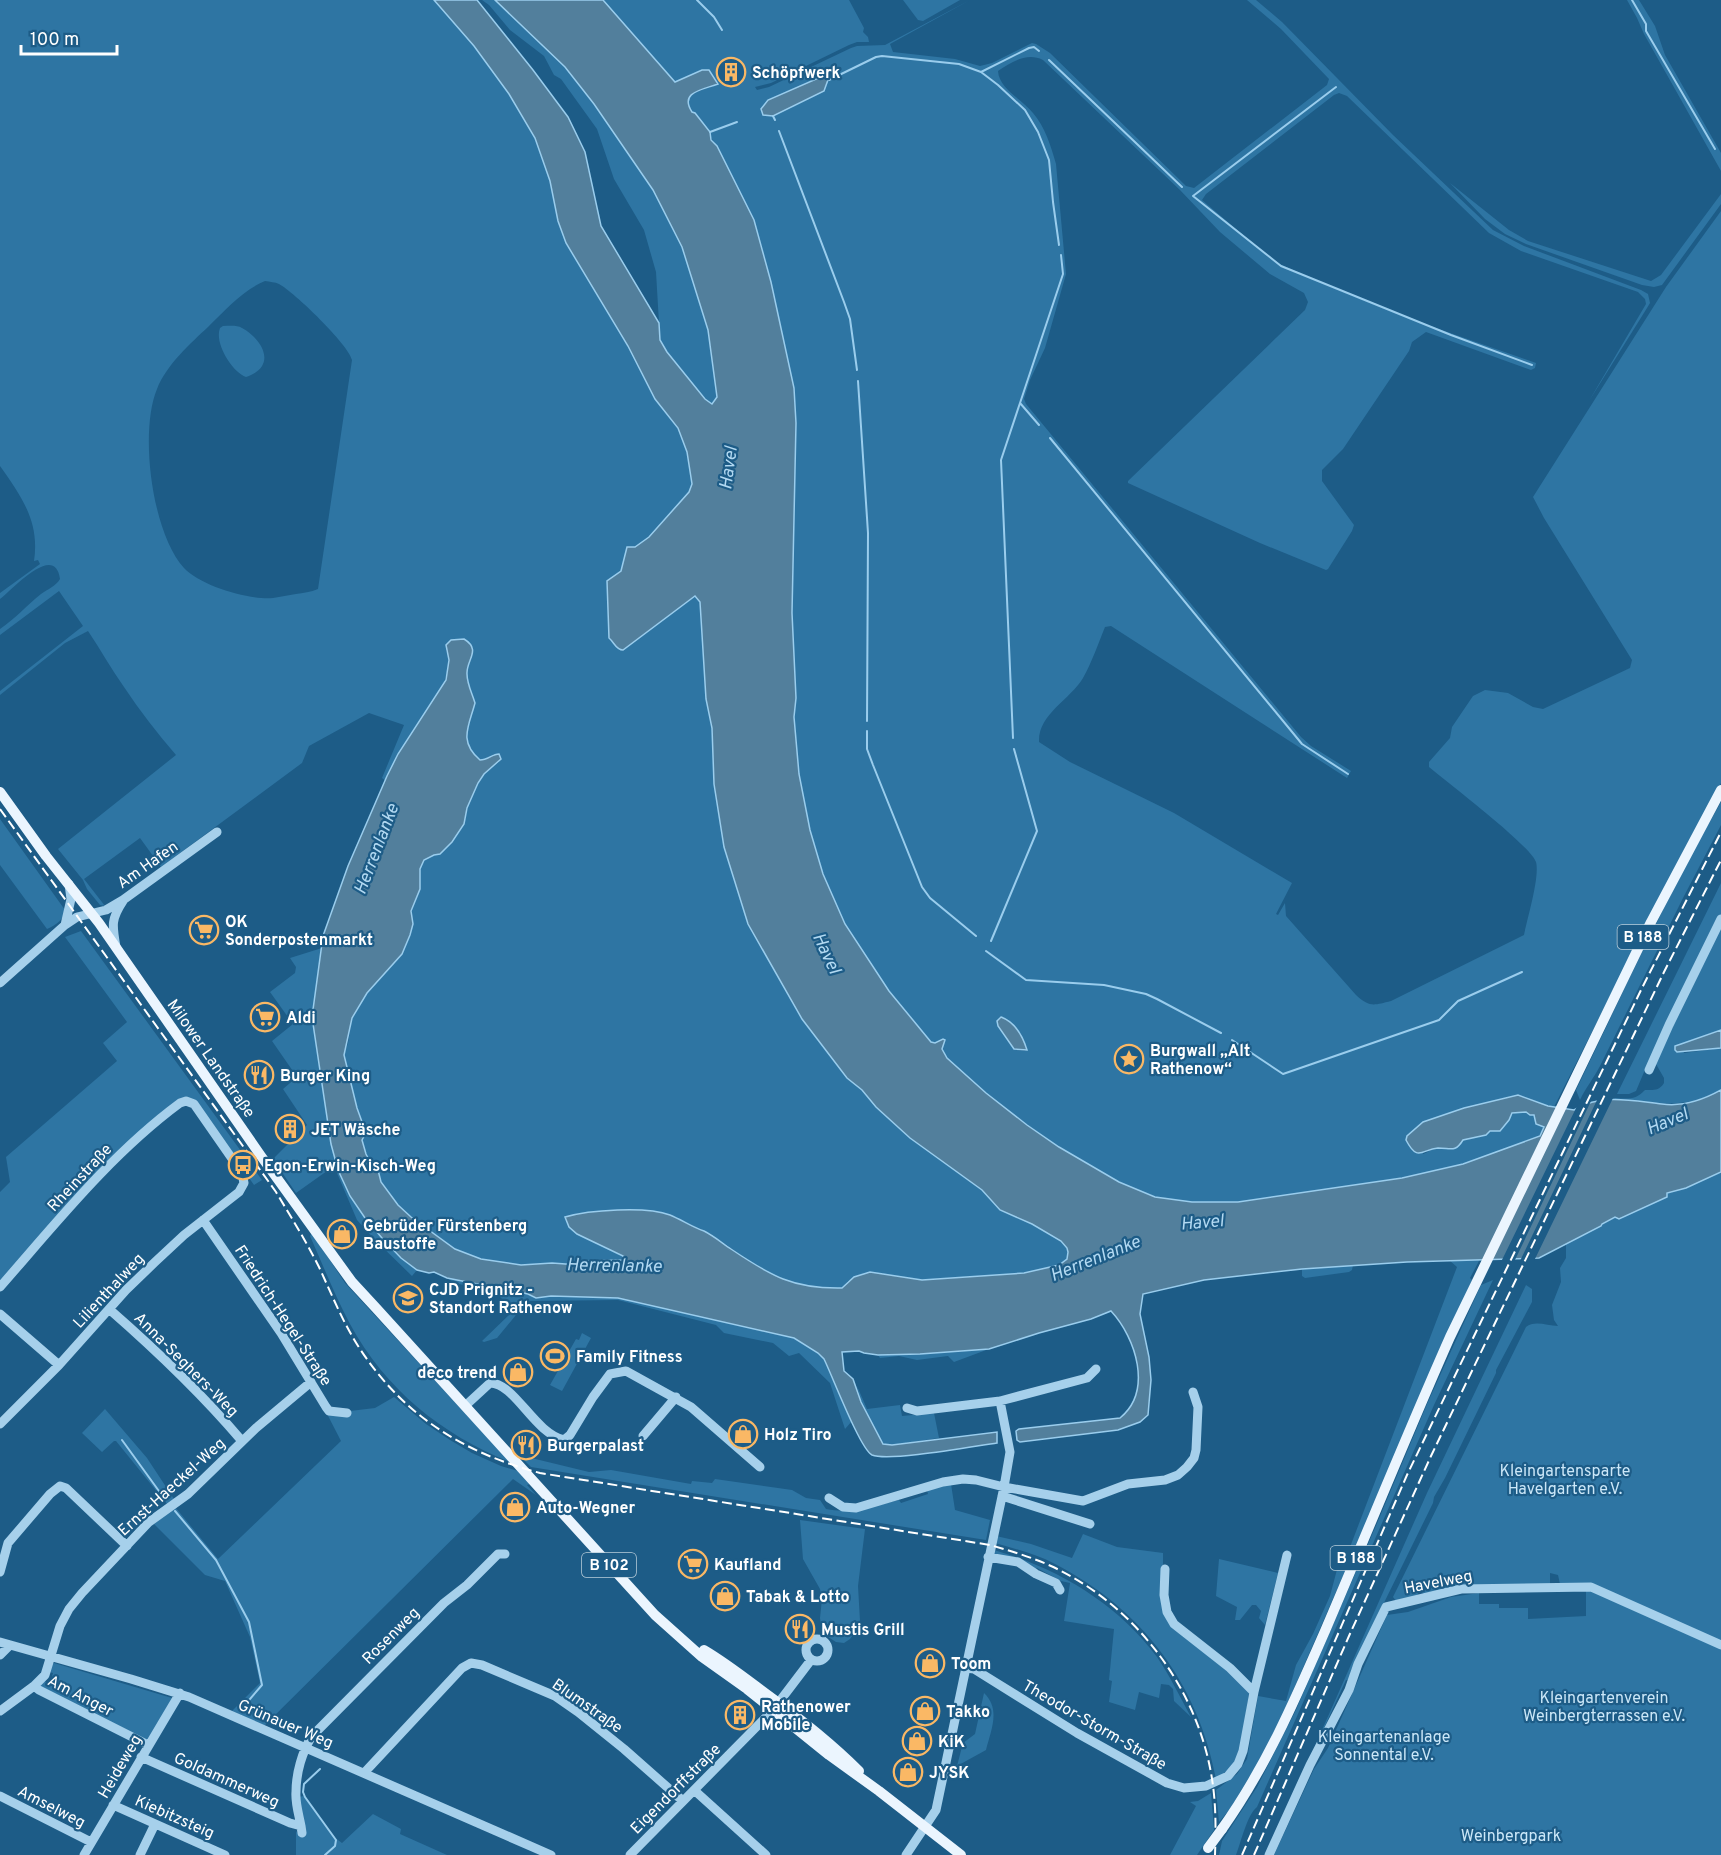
<svg xmlns="http://www.w3.org/2000/svg" width="1721" height="1855" font-family="Overpass,sans-serif">
<rect width="100%" height="100%" fill="#1d5c87"/>
<path fill="#2e75a3" fill-rule="evenodd" d="M0,0H434L474,46L509,94L535,138L550,181L558,221L566,243L628,346L655,399L678,428L687,452L692,484L689,492L649,537L635,547H627L621,571L613,577L614,642L620,650L696,596L700,602L706,699L712,728L714,784L724,847L748,924L802,1019L847,1078L862,1090L876,1107L910,1138L982,1190L1000,1210L1032,1224L1061,1241L1067,1248L1068,1252L1067,1259L1060,1265L1024,1273L922,1280L870,1272L848,1281L842,1288H823L799,1285L781,1279L748,1260L711,1234L669,1215L651,1211H603L576,1214L577,1234L623,1256V1260L588,1261L579,1265L552,1263L521,1265L481,1259L455,1249L411,1217L398,1205L381,1182L378,1170C368,1163 365,1151 362,1140L366,1132L357,1108L344,1055L348,1043L352,1018L367,993L402,954L413,924L411,911L420,889V869L424,860L452,842L464,824L470,798L478,783L484,774L499,762L494,754L486,760H480C458,741 469,726 475,703C469,687 462,673 472,658L446,650C461,688 396,743 386,781L382,778L404,725L369,713L309,746L302,763L161,867L140,838L84,879L105,906L100,905L87,889L83,880L58,849L176,755C157,733 140,711 124,687C111,669 101,650 88,631L65,643L0,695V691L83,626L59,591L0,635V629C15,619 27,605 41,594C48,589 56,586 60,579C55,541 11,591 0,599V593L40,564L38,560L34,561C40,521 21,496 0,466ZM265,281C270,282 275,282 279,284C294,292 349,345 352,360L318,589C311,592 303,593 296,594C288,595 281,597 273,598C248,600 201,586 184,568C152,533 139,432 157,389C167,364 190,344 209,326C225,310 243,290 265,281Z
M482,0H495L565,67L594,104L653,190L682,247L708,330L717,397L712,404L705,399L667,352L660,340L656,272L644,230L614,179L597,129L561,79L554,75L544,56L510,30L489,5Z
M603,0H849L864,28L863,32L868,37L869,42H857L849,45L771,83L755,87L757,90L769,87L851,48L857,46L885,45L970,0L890,44L893,52L955,59L980,66L992,63L1032,43L1036,44L1050,53L1186,186L1194,188L1327,85L1329,79L1281,29L1247,0H1256L1282,22L1393,135L1493,230L1524,246L1641,290L1648,294L1650,303L1647,308L1589,401L1646,304L1645,299L1638,292L1521,251L1489,233L1347,96L1339,93L1334,95L1206,194L1202,200L1269,257L1282,265L1326,285L1416,321L1536,363L1535,368L1531,370L1426,332L1412,342L1409,351L1343,449L1322,470V481L1354,525L1352,531L1328,569L1326,570L1260,543L1128,483V481L1305,310L1308,302L1304,293L1270,274L1220,232L1180,190L1043,60C1027,52 1012,62 998,71C999,89 1022,99 1033,113C1045,127 1051,146 1056,164L1066,274L1045,348L1030,380L1024,399L1026,404L1301,737L1311,746L1351,771L1347,778L1111,626L1105,627C1098,644 1092,662 1083,678C1070,700 1038,714 1039,742L1070,762L1174,813L1292,883L1276,914L1278,915L1285,903L1286,916L1356,995C1370,1008 1374,1005 1391,1001L1524,935C1527,919 1540,877 1536,862C1530,845 1448,783 1429,767V762L1450,738L1452,727L1473,696L1485,690L1508,693L1533,707L1543,709L1630,668L1632,660L1544,518L1533,497L1666,287L1721,211V783L1689,840L1554,1107L1533,1102L1518,1095L1464,1108L1423,1122V1154C1428,1152 1432,1149 1437,1149C1450,1148 1455,1153 1463,1140C1470,1138 1481,1138 1487,1134C1505,1122 1510,1105 1535,1115L1536,1124L1544,1127L1540,1136L1463,1164L1402,1178L1238,1202H1192L1155,1197L1119,1182L1059,1147L1027,1125L986,1093L947,1058L942,1049L944,1042L940,1040L937,1042H931L889,991L845,924L823,874L810,830L799,774L794,717L796,698L792,613L796,423L794,388L771,282L754,220L717,146L692,113L687,102L688,98L691,94L716,85L702,70L675,82ZM1001,1017L1018,1030L1027,1048L1025,1051L1016,1050L997,1021Z
M903,0H960L923,21L918,20Z
M1627,0H1639L1655,26L1665,55L1721,153V171L1644,34L1637,18Z
M1450,183L1509,230L1528,241L1651,281L1661,275L1721,194V204L1662,285L1654,287L1642,285L1526,244L1505,234L1485,219Z
M223,326C230,326 237,325 242,328C264,340 277,367 246,377C232,372 214,343 220,328Z
M1721,802V825L1683,898L1600,1066C1594,1078 1586,1087 1580,1100L1576,1090C1623,993 1667,895 1721,802Z
M0,819L65,910C64,920 56,925 47,929L0,865Z
M1721,883V1030L1681,1044L1684,1053L1721,1048V1090C1681,1111 1657,1102 1614,1099L1615,1098C1628,1099 1636,1100 1645,1090C1654,1090 1659,1091 1664,1083V1078L1656,1064L1647,1065L1636,1091L1629,1094H1617Z
M81,931L262,1180L254,1185L197,1104L190,1100L148,1124L0,1282V1192L10,1182L6,1157L117,1061L103,1043L127,1022L65,937Z
M322,948L312,1017L331,1144L338,1170L350,1196L401,1258L417,1270L412,1276L374,1239L357,1220L334,1166L296,1193L273,1159L307,1125L283,1089L297,1077L272,1041L293,1024L270,992L295,973L296,967L290,958Z
M1721,1172V1855H1274L1314,1769L1328,1748L1387,1615L1408,1612L1451,1597L1479,1593V1604H1499V1608H1528V1619L1586,1616V1591L1560,1584L1558,1575L1550,1573V1584L1423,1594L1422,1592L1418,1593L1417,1596L1396,1601L1393,1597L1526,1327C1535,1320 1547,1326 1558,1326L1554,1320L1552,1305L1561,1282L1560,1268L1566,1258V1244L1616,1217L1638,1211L1666,1193L1686,1188Z
M312,1233L345,1283L510,1462C442,1435 385,1389 350,1324C335,1296 323,1265 310,1236Z
M1480,1259L1470,1278L1472,1280L1278,1725L1262,1756L1230,1809L1219,1822L1216,1790L1237,1774L1247,1759L1258,1696L1286,1701L1296,1665L1313,1634L1330,1596L1339,1562L1347,1555L1457,1267L1449,1260Z
M1353,1265L1352,1270L1349,1272L1305,1278L1302,1276V1269Z
M447,1278L528,1294L536,1298L551,1296L618,1298L794,1338L805,1345L819,1347L852,1421L845,1429L830,1383L799,1353L789,1356L773,1343L724,1333L716,1325L618,1300L530,1301L525,1304L497,1338L484,1342L482,1341L514,1310L500,1297L477,1293L472,1287L455,1283Z
M1493,1280L1434,1405L1257,1807C1247,1815 1241,1842 1236,1855H1219L1222,1841L1257,1787L1295,1712L1378,1521L1427,1404L1481,1285Z
M1526,1285L1532,1289V1302L1496,1370V1373L1445,1478L1434,1497L1433,1503L1351,1670L1349,1680H1346L1287,1809L1427,1493Z
M582,1333L591,1338L562,1391L550,1385L576,1339L579,1340Z
M989,1349L954,1362L948,1356L917,1360L899,1356L880,1358L878,1355L920,1354Z
M857,1386L867,1409L900,1405L902,1416L934,1413L939,1438L892,1445L882,1444L861,1402Z
M394,1397L426,1424L450,1440L472,1453L501,1466L518,1471L530,1484L527,1485L536,1495L513,1479L264,1726L232,1711L260,1683L250,1637L225,1581L205,1575L154,1524L175,1507L218,1559L341,1441L325,1410L350,1411L375,1408Z
M105,1409L147,1458L174,1499L167,1504L116,1441H114L102,1452L82,1433Z
M519,1455L589,1472L611,1470L691,1484L692,1481L712,1483L715,1479L792,1490L806,1498L820,1500L826,1509C852,1514 874,1506 899,1500L901,1503L928,1494L927,1490L951,1484L955,1510L990,1520L986,1540L531,1467Z
M800,1520L865,1529L858,1586L860,1621L858,1628L850,1639L844,1643L836,1642L822,1633L820,1618L822,1599L820,1589L803,1559Z
M1083,1534L1117,1547L1163,1553V1597L1165,1613L1247,1688L1249,1694L1240,1752L1231,1768L1216,1779C1198,1683 1142,1609 1055,1564C1036,1554 1015,1549 995,1543L996,1536L1031,1544L1072,1558Z
M994,1550C1057,1568 1117,1603 1157,1657C1170,1676 1180,1697 1191,1717L1174,1701L1173,1689L1169,1685L1161,1684L1159,1698L1139,1692L1135,1710L1109,1702L1112,1681L1109,1680L1114,1629L1064,1621L1070,1583L1061,1581L1037,1568L1035,1570L996,1555L993,1553Z
M1219,1559L1278,1573L1265,1625L1259,1618L1261,1611L1256,1605H1252L1240,1620H1235L1237,1607L1216,1596Z
M54,1663L172,1698L171,1701L148,1740L143,1741L40,1686L43,1681L50,1683L53,1673L49,1672L50,1666Z
M984,1693C1001,1709 991,1730 986,1750L957,1766L963,1743L975,1734Z
M1211,1793L1214,1830L1197,1855H1170L1196,1806L1190,1802L1198,1801Z
M304,1796L334,1837L342,1843L373,1814L401,1829L400,1834L447,1855H296V1831L300,1837H305V1827L298,1797Z"/>
<path fill="#527f9c" stroke="#9acded" stroke-width="1.5" d="M434,0H477L533,70L568,117L585,152L601,226L659,323L660,340L667,352L705,399L712,404L717,397L708,330L682,247L653,190L594,104L565,67L495,0H603L675,82L702,70H709L718,84C702,90 679,92 692,112L695,113L710,132L711,140L717,146L754,220L771,282L794,388L796,423L792,613L796,698L794,717L799,774L810,830L823,874L845,924L889,991L931,1042L935,1043L943,1039L945,1040L942,1049L947,1058L986,1093L1027,1125L1059,1147L1119,1182L1155,1197L1192,1202H1238L1402,1178L1463,1164L1540,1136L1544,1127L1536,1124L1534,1115H1530L1526,1112L1512,1113L1509,1120L1500,1131H1490L1486,1135L1463,1140C1455,1153 1451,1148 1438,1148C1422,1149 1418,1163 1406,1140L1407,1136L1423,1122L1464,1108L1518,1095L1548,1106L1574,1110C1601,1093 1633,1101 1662,1104C1683,1107 1703,1100 1721,1090V1172L1686,1188L1667,1193V1197L1619,1219L1615,1217L1602,1224L1601,1226L1539,1258L1407,1262L1302,1269L1204,1280L1143,1294L1140,1314L1149,1357L1151,1380L1148,1415L1140,1422L1118,1430L1020,1442L1017,1440L1016,1431L1019,1429L1120,1418C1153,1391 1136,1338 1111,1311L1091,1319L1039,1333L989,1349L920,1354L878,1355L864,1353L859,1351L842,1352L844,1371L853,1379L861,1402L883,1444L892,1445L997,1432V1443C975,1446 889,1462 872,1455C860,1449 832,1375 824,1359L818,1353L794,1338L618,1298L551,1296L536,1298L528,1294L447,1278L434,1272L429,1273L417,1270L401,1258L382,1238L365,1218L350,1196L338,1170L331,1144L312,1017L323,936L348,866L387,776L398,754L446,680L449,660L446,645L451,640L464,639C482,650 466,660 467,674C467,684 472,693 475,703C469,726 458,741 480,760C488,760 492,754 499,754L501,759L484,774L478,783L467,808L464,824L452,842L440,854L434,855L424,860L420,869V889L411,911L413,924L410,935L402,954L367,993L352,1018L344,1055L357,1108L366,1133L362,1140L366,1154L372,1166H380L378,1170L381,1182L398,1205L411,1217L455,1249L481,1259L521,1265L552,1263L579,1265L588,1261L623,1260V1256L577,1234L569,1227L565,1217C589,1210 646,1206 670,1215C682,1220 692,1227 704,1231C714,1236 722,1243 731,1249C771,1276 793,1289 842,1288L854,1277L870,1272L922,1280L1024,1273L1059,1265L1067,1259L1068,1252L1067,1248L1061,1241L1032,1224L1000,1210L982,1190L910,1138L876,1107L862,1090L847,1078L802,1019L748,924L724,847L714,784L712,728L706,699L700,602L695,596L623,650C616,650 614,642 609,638L607,581L621,571L627,547H635L649,537L689,492L692,484L687,452L678,428L655,399L628,346L566,243L558,221L550,181L535,138L509,94L474,46Z
M823,76L829,77L824,91L773,116L763,115L761,109L768,100Z
M1001,1017C1015,1022 1023,1037 1027,1050L1014,1049L998,1026L997,1021Z
M1721,1030V1048L1677,1052L1675,1050V1046L1681,1044Z"/>
<path fill="#1d5c87" d="M1614,1096L1534,1261H1520L1598,1098Z
M1592,1099L1514,1262H1501L1578,1104Z"/>
<g fill="none" stroke-linecap="round" stroke-linejoin="round">
<path stroke="#9acded" stroke-width="2" d="M697,0L714,17L722,30
M1632,0L1646,24V31L1715,149
M1049,60L1182,187
M981,72L1029,48L1034,47L1039,51
M829,80L876,57L882,56L959,64L981,72L998,85L1025,110L1038,132L1049,160L1053,202L1059,245
M1336,87L1193,196L1281,266L1451,335L1532,365
M773,116L775,120
M779,131L844,302L850,319L857,370
M710,132L737,122
M858,381L868,533L867,721
M1020,403L1063,274L1061,255
M1050,438L1302,744L1348,774
M867,731V749L873,765L922,887L930,898L976,936
M1013,738L1001,460L1020,403L1039,425
M991,941L1037,831L1014,749
M986,951L1026,980L1104,985L1146,994L1157,999L1221,1033
M1232,1040L1283,1074L1439,1020L1458,1001L1522,972
M122,1440L164,1498
M175,1511L216,1560L249,1622L262,1685L244,1706
M320,1769L304,1784L303,1792L305,1797L336,1840L335,1846L325,1855"/>
<path stroke="#a6d0eb" stroke-width="9" d="M65,925L71,899L69,884
M116,947C112,925 111,919 123,901
M0,983L65,925L77,917L106,910L123,900L217,832
M1649,1070L1669,1025L1721,919
M203,1220L281,1333L326,1407L329,1411L347,1413
M0,1287C57,1222 111,1154 180,1103L186,1101L194,1104L242,1173L244,1183L239,1192L184,1235L155,1262L126,1290L59,1365L0,1424
M109,1309C156,1350 202,1394 242,1441
M0,1314L59,1365
M465,1406L490,1383C515,1383 534,1433 564,1440L570,1435L593,1397L610,1374L626,1371L691,1407L760,1467
M907,1408L917,1411L1000,1401L1087,1378L1096,1369
M643,1436L676,1397
M1002,1496L1090,1524
M829,1498L843,1507L856,1508L943,1482L963,1479L976,1480L1004,1487L1083,1501L1128,1484L1165,1480L1178,1475L1187,1467L1194,1458L1196,1450L1198,1407L1193,1392
M988,1557L1018,1562L1036,1574L1056,1583L1060,1590
M1165,1569L1164,1595L1167,1612L1174,1624L1230,1668L1254,1692
M0,1572L8,1543L50,1494L60,1486L66,1488L127,1546
M806 1650a11 11 0 1 1 22 0a11 11 0 1 1-22 0Z
M0,1642L131,1679L189,1697L551,1855
M0,1655L10,1645
M966,1668L974,1669L1077,1733L1167,1783L1184,1788L1206,1786L1228,1776L1238,1764L1243,1751L1254,1692L1287,1555
M34,1686L39,1690L148,1745
M0,1711L34,1686L45,1675L60,1626L69,1609L82,1593L149,1522L188,1494L256,1428L311,1382
M141,1757L290,1823L301,1826L302,1833
M364,1773L462,1668L471,1663L482,1665L555,1696L578,1712L624,1749L683,1801
M694,1790L766,1855
M0,1796L91,1842
M113,1805L225,1855
M301,1826C299,1815 295,1803 296,1792C296,1773 302,1752 312,1736L444,1603L467,1585L498,1554H505
M84,1855L180,1693
M140,1855L155,1824
M630,1855L773,1710L811,1660
M906,1855L936,1810L1004,1487L1010,1452L1000,1401
M1269,1855L1310,1765L1349,1690L1358,1664L1386,1607L1461,1589L1591,1587L1721,1645"/>
<path stroke="#ebf5fe" stroke-width="10" d="M0,792L46,856L99,923L261,1156L352,1282L376,1308L655,1615L702,1657L747,1689L829,1755L879,1791L961,1855
M704,1650C726,1663 745,1678 765,1693C798,1717 830,1742 859,1771
M1222,1829C1266,1767 1295,1700 1325,1631C1367,1533 1407,1434 1450,1337L1651,922L1721,790"/>
<path stroke="#fff" stroke-width="2" stroke-dasharray="10 4.5" stroke-linecap="butt" d="M0,809L276,1192C291,1217 306,1241 319,1267C332,1295 343,1323 360,1349C404,1416 464,1453 540,1473L990,1545C1011,1551 1031,1557 1051,1566C1133,1604 1195,1684 1211,1773C1216,1800 1216,1827 1215,1855
M1242,1855L1407,1475L1642,988L1721,832
M1254,1855L1349,1636L1431,1456L1664,972L1721,860"/>
<path stroke="#ebf5fe" stroke-width="10" d="M1208,1848L1222,1829"/>
</g>
<defs>
<g id="building-ring" transform="scale(1.5)"><circle r="9.5" fill="#1d5c87" stroke="#fab865" stroke-width="1.5"/><path d="M-4-6H4V6H1V3H-1V6H-4ZM-2.5-4.3h1.7v1.8h-1.7ZM.8-4.3h1.7v1.8H.8ZM-2.5-1h1.7V.8h-1.7ZM.8-1h1.7V.8H.8Z" fill="#fab865"/></g>
<g id="supermarket-ring" transform="scale(1.5)"><circle r="9.5" fill="#1d5c87" stroke="#fab865" stroke-width="1.5"/><path d="M-6-5.5h2.5l.6 2H6L4.5 2H-2.5L-4.4-4H-6ZM-1.5 3.2a1.3 1.3 0 1 0 .1 0ZM3 3.2a1.3 1.3 0 1 0 .1 0Z" fill="#fab865"/></g>
<g id="sight-ring" transform="scale(1.5)"><circle r="9.5" fill="#1d5c87" stroke="#fab865" stroke-width="1.5"/><path d="M0-6L1.8-2.2L6-1.7L2.9 1.2L3.7 5.4L0 3.3L-3.7 5.4L-2.9 1.2L-6-1.7L-1.8-2.2Z" fill="#fab865"/></g>
<g id="restaurant-ring" transform="scale(1.5)"><circle r="9.5" fill="#1d5c87" stroke="#fab865" stroke-width="1.5"/><path d="M-5-6h1v4h1v-4h1v4h1v-4h1v5L-1.5 .5V6h-2V.5L-5-1ZM5-6V6H3V1.5H1.5Q1.5-4 5-6Z" fill="#fab865"/></g>
<g id="bus-ring" transform="scale(1.5)"><circle r="9.5" fill="#1d5c87" stroke="#fab865" stroke-width="1.5"/><path d="M-5-6H5V4H4V6H2V4H-2V6H-4V4H-5ZM-3.5-4V0h7V-4ZM-3.5 1.2v1.5H-2V1.2ZM2 1.2v1.5H3.5V1.2Z" fill="#fab865"/></g>
<g id="shop-ring" transform="scale(1.5)"><circle r="9.5" fill="#1d5c87" stroke="#fab865" stroke-width="1.5"/><path d="M-5-2.5h2.3a2.7 3.5 0 0 1 5.4 0H5L5.5 6h-11ZM-1.5-2.5h3a1.5 2.3 0 0 0-3 0Z" fill="#fab865"/></g>
<g id="school-ring" transform="scale(1.5)"><circle r="9.5" fill="#1d5c87" stroke="#fab865" stroke-width="1.5"/><path d="M0-5L7-2L0 1L-7-2ZM-4 1L0 2.5L4 1V4Q0 6-4 4Z" fill="#fab865"/></g>
<g id="stadium-ring" transform="scale(1.5)"><circle r="9.5" fill="#1d5c87" stroke="#fab865" stroke-width="1.5"/><path d="M0-5a6.5 5 0 1 0 0 10a6.5 5 0 1 0 0-10ZM-3.5-1.8h7v3.6h-7Z" fill="#fab865"/></g>
</defs>
<g fill-rule="evenodd">
<use href="#building-ring" x="731" y="72"/>
<use href="#supermarket-ring" x="204" y="930"/>
<use href="#supermarket-ring" x="265" y="1017"/>
<use href="#sight-ring" x="1129" y="1059"/>
<use href="#restaurant-ring" x="259" y="1075"/>
<use href="#building-ring" x="290" y="1129"/>
<use href="#bus-ring" x="243" y="1165"/>
<use href="#shop-ring" x="342" y="1234"/>
<use href="#school-ring" x="408" y="1298"/>
<use href="#stadium-ring" x="555" y="1356"/>
<use href="#shop-ring" x="518" y="1372"/>
<use href="#shop-ring" x="743" y="1434"/>
<use href="#restaurant-ring" x="526" y="1445"/>
<use href="#shop-ring" x="515" y="1507"/>
<use href="#supermarket-ring" x="693" y="1564"/>
<use href="#shop-ring" x="725" y="1596"/>
<use href="#restaurant-ring" x="800" y="1629"/>
<use href="#shop-ring" x="930" y="1663"/>
<use href="#shop-ring" x="925" y="1711"/>
<use href="#building-ring" x="740" y="1715"/>
<use href="#shop-ring" x="917" y="1741"/>
<use href="#shop-ring" x="908" y="1772"/>
</g>
<g text-anchor="middle" stroke-width="4.5" stroke-linejoin="round" paint-order="stroke">
<g fill="#1d5c87" stroke="#bbcedb" stroke-width="1.5">
<rect x="1617.5" y="925" width="51" height="24" rx="4.5"/>
<rect x="1330.5" y="1546" width="51" height="24" rx="4.5"/>
<rect x="582" y="1553" width="54" height="24" rx="4.5"/>
</g>
<g font-size="15" font-weight="bold" fill="#fff">
<text x="1643" y="942">B 188</text>
<text x="1356" y="1563">B 188</text>
<text x="609" y="1570">B 102</text>
</g>
<g font-size="16" font-weight="bold" fill="#fff" stroke="#1d5c87" text-anchor="start">
<text x="752" y="78">Schöpfwerk</text>
<text x="225" y="927">OK<tspan x="225" dy="18">Sonderpostenmarkt</tspan></text>
<text x="286" y="1023">Aldi</text>
<text x="1150" y="1056">Burgwall „Alt<tspan x="1150" dy="18">Rathenow“</tspan></text>
<text x="280" y="1081">Burger King</text>
<text x="311" y="1135">JET Wäsche</text>
<text x="264" y="1171">Egon-Erwin-Kisch-Weg</text>
<text x="363" y="1231">Gebrüder Fürstenberg<tspan x="363" dy="18">Baustoffe</tspan></text>
<text x="429" y="1295">CJD Prignitz -<tspan x="429" dy="18">Standort Rathenow</tspan></text>
<text x="576" y="1362">Family Fitness</text>
<text x="497" y="1378" text-anchor="end">deco trend</text>
<text x="764" y="1440">Holz Tiro</text>
<text x="547" y="1451">Burgerpalast</text>
<text x="536" y="1513">Auto-Wegner</text>
<text x="714" y="1570">Kaufland</text>
<text x="746" y="1602">Tabak &amp; Lotto</text>
<text x="821" y="1635">Mustis Grill</text>
<text x="951" y="1669">Toom</text>
<text x="761" y="1712">Rathenower<tspan x="761" dy="18">Mobile</tspan></text>
<text x="946" y="1717">Takko</text>
<text x="938" y="1747">KiK</text>
<text x="929" y="1778">JYSK</text>
</g>
<g font-size="16" fill="#fff" stroke="#1d5c87">
<text transform="translate(147 864) rotate(-35)" y="6">Am Hafen</text>
<text transform="translate(212 1058) rotate(55)" y="6">Milower Landstraße</text>
<text transform="translate(79 1177) rotate(-47)" y="6">Rheinstraße</text>
<text transform="translate(108 1290) rotate(-47)" y="6">Lilienthalweg</text>
<text transform="translate(284 1315) rotate(57)" y="6">Friedrich-Hegel-Straße</text>
<text transform="translate(187 1364) rotate(45)" y="6">Anna-Seghers-Weg</text>
<text transform="translate(171 1486) rotate(-42)" y="6">Ernst-Haeckel-Weg</text>
<text transform="translate(1438 1581) rotate(-11)" y="6">Havelweg</text>
<text transform="translate(390 1635) rotate(-45)" y="6">Rosenweg</text>
<text transform="translate(81 1695) rotate(27)" y="6">Am Anger</text>
<text transform="translate(588 1705) rotate(35)" y="6">Blumstraße</text>
<text transform="translate(286 1723) rotate(23)" y="6">Grünauer Weg</text>
<text transform="translate(1095 1724) rotate(30)" y="6">Theodor-Storm-Straße</text>
<text transform="translate(119 1766) rotate(-60)" y="6">Heideweg</text>
<text transform="translate(227 1779) rotate(24)" y="6">Goldammerweg</text>
<text transform="translate(675 1788) rotate(-45)" y="6">Eigendorffstraße</text>
<text transform="translate(52 1806) rotate(27)" y="6">Amselweg</text>
<text transform="translate(175 1816) rotate(24)" y="6">Kiebitzsteig</text>
</g>
<g font-size="16" fill="#cbe7f8" stroke="#1d5c87">
<text x="1565" y="1476">Kleingartensparte<tspan x="1565" dy="18">Havelgarten e.V.</tspan></text>
<text x="1604" y="1703">Kleingartenverein<tspan x="1604" dy="18">Weinbergterrassen e.V.</tspan></text>
<text x="1384" y="1742">Kleingartenanlage<tspan x="1384" dy="18">Sonnental e.V.</tspan></text>
<text x="1511" y="1841">Weinbergpark</text>
</g>
<g font-size="18" font-style="italic" fill="#b2d9f2" stroke="#1d5c87">
<text transform="translate(728 468) rotate(-82)" y="6">Havel</text>
<text transform="translate(376 849) rotate(-69)" y="6">Herrenlanke</text>
<text transform="translate(827 953) rotate(65)" y="6">Havel</text>
<text transform="translate(1667 1121) rotate(-23)" y="6">Havel</text>
<text transform="translate(1202 1222) rotate(-5)" y="6">Havel</text>
<text transform="translate(1095 1258) rotate(-22)" y="6">Herrenlanke</text>
<text transform="translate(614 1265) rotate(1)" y="6">Herrenlanke</text>
</g>
</g>
<path d="M21 45v9h96v-9" fill="none" stroke="#ffffff" stroke-width="3"/>
<text x="30" y="45" font-size="18" fill="#ffffff" stroke="#1d5c87" stroke-width="4.5" paint-order="stroke">100 m</text>
</svg>
